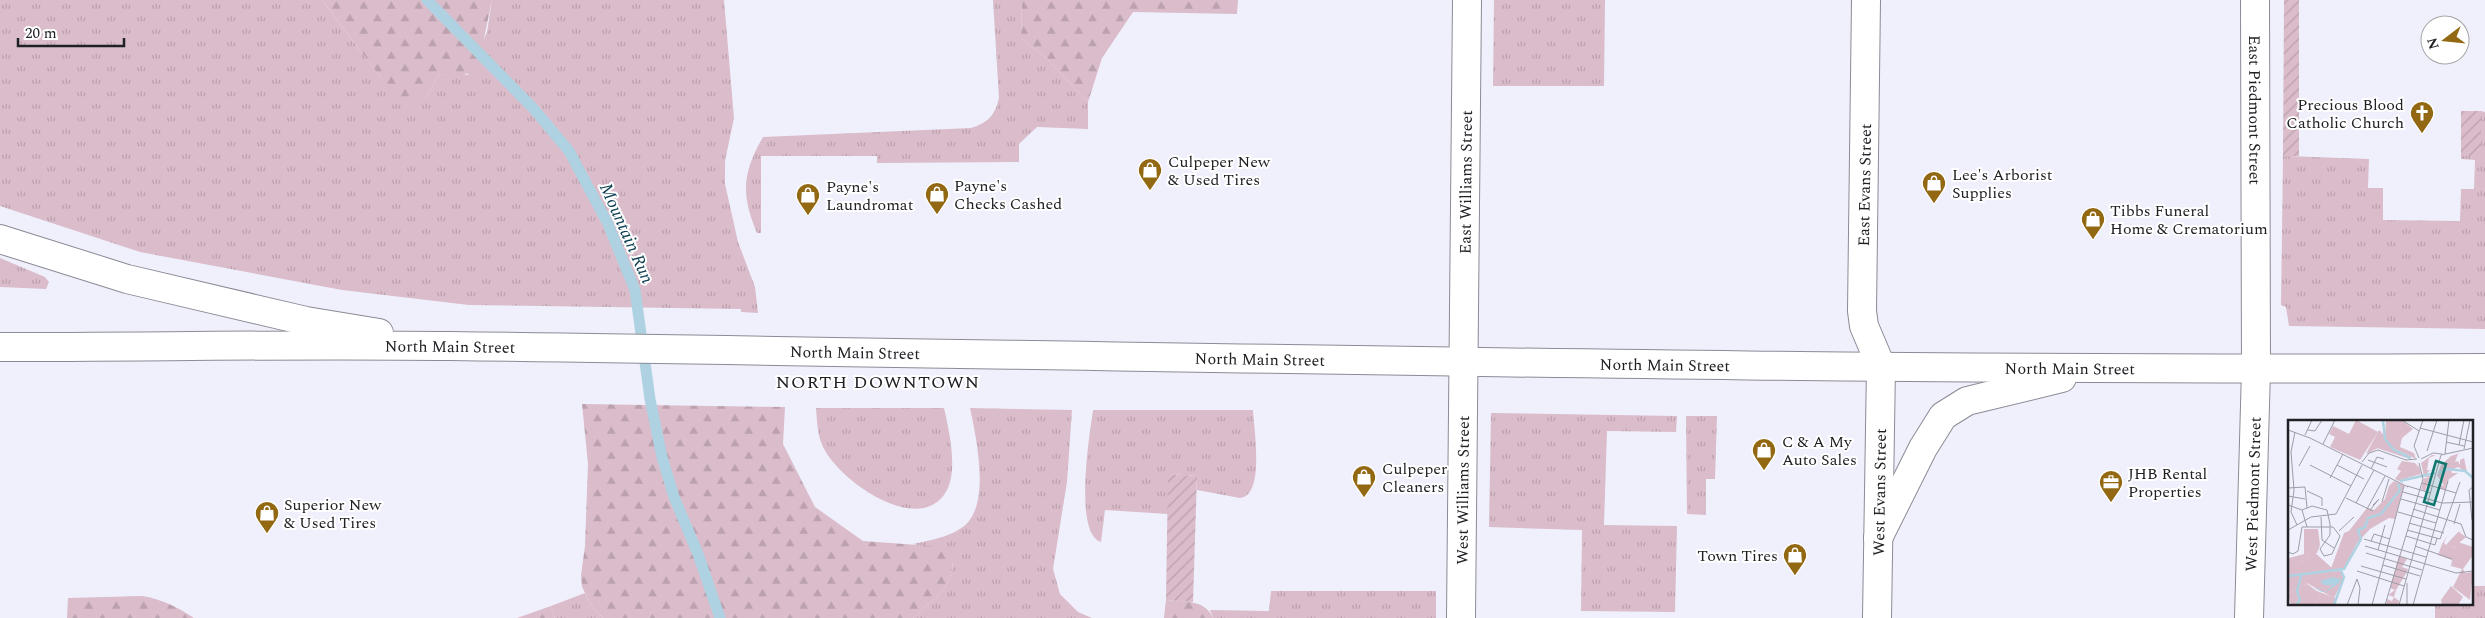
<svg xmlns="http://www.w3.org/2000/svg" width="2485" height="618" font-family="Spectral,serif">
<defs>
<pattern id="grass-tufts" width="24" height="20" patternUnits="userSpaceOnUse" patternTransform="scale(1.25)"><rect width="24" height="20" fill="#dabcca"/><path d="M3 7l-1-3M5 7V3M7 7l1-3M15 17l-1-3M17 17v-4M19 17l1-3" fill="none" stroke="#bba1ad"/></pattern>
<pattern id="forest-firs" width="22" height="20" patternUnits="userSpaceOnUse" patternTransform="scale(1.25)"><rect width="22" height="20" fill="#dabcca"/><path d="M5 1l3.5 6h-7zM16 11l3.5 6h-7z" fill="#bba1ad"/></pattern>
<pattern id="garden-furrows" width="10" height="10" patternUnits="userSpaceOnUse" patternTransform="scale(1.25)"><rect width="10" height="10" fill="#dabcca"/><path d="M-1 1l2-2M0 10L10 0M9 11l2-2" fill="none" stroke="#bba1ad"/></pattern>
</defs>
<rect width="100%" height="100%" fill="#f0f0fd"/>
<path fill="url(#grass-tufts)" d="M0,0H322L381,78L426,98L438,76L454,72L468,75L487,32L492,0H724L734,118L725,161V184L738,242L755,287L758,313L741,312V309L469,305L342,290L140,252L0,206Z
M993,0H1022L1021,38L1045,57L1088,102V129L1037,127L1019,144V162L877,163V156H761V233H757C741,194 742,174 763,137L971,128C988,123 995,115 999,98Z
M1494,0H1605L1604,86H1493Z
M2481,111L2485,112V329L2289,326L2286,307L2281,305L2283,156L2369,159L2368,188H2383V220L2460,221L2461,189H2474L2475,160L2461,159V156H2481Z
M0,258L45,277L49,282L46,289L0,287Z
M816,408H944C949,430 958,469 947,490C921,540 833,478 821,442C817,431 817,419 816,408Z
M970,408L1072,410L1067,482L1053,569L1060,594L1078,612L1092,618H913C938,594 954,590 953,553L913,544C931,540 957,536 969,521C989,496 976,436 970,408Z
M1093,410H1253C1254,429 1265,496 1240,498L1197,490V476L1169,474L1168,514L1105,510L1101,542C1073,533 1090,433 1093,410Z
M1491,413L1677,416L1676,432L1607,431L1604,525L1677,526L1675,612L1581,611L1582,530L1489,527Z
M1686,416H1717L1715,479H1706V515L1687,514Z
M2471,586H2485V618H2435V604H2471Z
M1271,591H1436V618H1213L1210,610L1269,611Z
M585,593L593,608L603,618H555L551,606Z"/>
<path fill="url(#forest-firs)" d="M322,0H492L477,72C464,76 453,72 438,76L426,98L410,105L381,78Z
M1022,0H1238L1237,14L1133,12L1102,58L1088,102L1045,57L1021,38Z
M582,404L785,407L783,444L815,507L863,541L945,547L953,553C954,590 938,594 913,618H603L593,608L582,587L581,575L585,546L588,464Z
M142,596C162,599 177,607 194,618H67L68,598Z
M1166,600C1184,602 1205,599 1213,618H1164Z
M551,606L555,618H517Z"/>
<path fill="url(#garden-furrows)" d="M2284,0H2299V156H2283Z
M2461,111H2481V156H2461Z
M1168,474L1197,476L1193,602L1166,600Z"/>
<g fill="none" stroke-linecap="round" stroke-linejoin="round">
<path stroke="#aed2e1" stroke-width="11" d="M427,0L533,108L569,151L608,224L635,290L650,399L662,457L674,497L698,554L720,618"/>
<g stroke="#8b8b96" stroke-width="30">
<g id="minor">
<path d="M1866,0L1862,311L1864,326L1881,366"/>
<path id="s1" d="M1461,618L1467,0"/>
<path id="s2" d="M2249,618L2256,370"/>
</g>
</g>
<g stroke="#8b8b96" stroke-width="30">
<g id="tertiary">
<path id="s3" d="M2255,0L2256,370"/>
</g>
</g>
<g stroke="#8b8b96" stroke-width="30">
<g id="primary">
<path d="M0,239L127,279L306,321L379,333"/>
<path id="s4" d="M0,347C150,347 300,344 450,346C1128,355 1806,372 2485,368"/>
<path d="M1878,538L1923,448L1943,416L1967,401L2062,378"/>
<path id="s5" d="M1877,618L1881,366"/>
</g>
</g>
<use href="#minor" stroke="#fff" stroke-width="28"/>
<use href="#tertiary" stroke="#fff" stroke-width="28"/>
<use href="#primary" stroke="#fff" stroke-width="28"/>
</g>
<defs>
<g id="church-pin" transform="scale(1.25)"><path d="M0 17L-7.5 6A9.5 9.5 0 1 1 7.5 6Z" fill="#926912" stroke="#fff"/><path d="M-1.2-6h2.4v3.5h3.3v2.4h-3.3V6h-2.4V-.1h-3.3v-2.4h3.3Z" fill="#fff"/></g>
<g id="shop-pin" transform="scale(1.25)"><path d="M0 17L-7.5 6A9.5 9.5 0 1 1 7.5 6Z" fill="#926912" stroke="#fff"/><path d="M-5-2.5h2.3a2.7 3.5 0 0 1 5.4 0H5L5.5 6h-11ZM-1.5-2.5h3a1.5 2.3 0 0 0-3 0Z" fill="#fff"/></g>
<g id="office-pin" transform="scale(1.25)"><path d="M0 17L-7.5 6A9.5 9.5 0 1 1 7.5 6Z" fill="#926912" stroke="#fff"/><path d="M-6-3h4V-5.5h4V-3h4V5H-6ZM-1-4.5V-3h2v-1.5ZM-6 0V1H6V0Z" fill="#fff"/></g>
</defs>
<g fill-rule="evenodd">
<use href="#church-pin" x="2422" y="113"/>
<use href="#shop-pin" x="1150" y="170"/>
<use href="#shop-pin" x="1934" y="183"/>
<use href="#shop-pin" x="937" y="194"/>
<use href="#shop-pin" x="808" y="195"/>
<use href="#shop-pin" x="2093" y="219"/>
<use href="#shop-pin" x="1764" y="450"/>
<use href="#shop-pin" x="1364" y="477"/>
<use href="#office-pin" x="2111" y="482"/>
<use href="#shop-pin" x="267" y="513"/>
<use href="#shop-pin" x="1795" y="555"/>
</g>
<g text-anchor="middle" stroke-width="4" stroke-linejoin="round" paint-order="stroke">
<g font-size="16" fill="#202025" stroke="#fff" text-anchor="start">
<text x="2404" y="110" text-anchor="end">Precious Blood<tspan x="2404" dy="18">Catholic Church</tspan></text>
<text x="1168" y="167">Culpeper New<tspan x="1168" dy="18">&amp; Used Tires</tspan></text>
<text x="1952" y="180">Lee's Arborist<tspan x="1952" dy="18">Supplies</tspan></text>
<text x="954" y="191">Payne's<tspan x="954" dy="18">Checks Cashed</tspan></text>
<text x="826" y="192">Payne's<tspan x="826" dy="18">Laundromat</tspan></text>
<text x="2110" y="216">Tibbs Funeral<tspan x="2110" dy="18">Home &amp; Crematorium</tspan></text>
<text x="1782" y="447">C &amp; A My<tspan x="1782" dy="18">Auto Sales</tspan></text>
<text x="1382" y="474">Culpeper<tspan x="1382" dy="18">Cleaners</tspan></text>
<text x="2128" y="479">JHB Rental<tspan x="2128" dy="18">Properties</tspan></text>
<text x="284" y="510">Superior New<tspan x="284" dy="18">&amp; Used Tires</tspan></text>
<text x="1778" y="561" text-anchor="end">Town Tires</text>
</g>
<g font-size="16" fill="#202025" stroke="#fff">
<text dy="6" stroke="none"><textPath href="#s3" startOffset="110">East Piedmont Street</textPath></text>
<text dy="6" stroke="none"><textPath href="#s1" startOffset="436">East Williams Street</textPath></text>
<text transform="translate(1864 185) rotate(-89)" y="6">East Evans Street</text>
<text dy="6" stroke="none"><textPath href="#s4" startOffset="450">North Main Street</textPath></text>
<text dy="6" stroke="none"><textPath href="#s4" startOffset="855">North Main Street</textPath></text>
<text dy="6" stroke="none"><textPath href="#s4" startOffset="1260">North Main Street</textPath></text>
<text dy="6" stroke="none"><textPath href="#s4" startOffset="1665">North Main Street</textPath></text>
<text dy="6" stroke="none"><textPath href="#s4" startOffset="2070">North Main Street</textPath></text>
<text dy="6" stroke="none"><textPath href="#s1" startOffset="128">West Williams Street</textPath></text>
<text dy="6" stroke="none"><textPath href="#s5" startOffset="126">West Evans Street</textPath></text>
<text dy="6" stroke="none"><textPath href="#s2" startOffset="124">West Piedmont Street</textPath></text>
</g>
<g font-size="18" font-style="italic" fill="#0f4152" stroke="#fff">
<text transform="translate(627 233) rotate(66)" y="6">Mountain Run</text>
</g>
<g font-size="18" letter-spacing="1" fill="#202025" stroke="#fff">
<text x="878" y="388">NORTH DOWNTOWN</text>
</g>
</g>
<g transform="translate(2288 420)">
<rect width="185" height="185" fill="#f0f0fd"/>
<path d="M114,0L125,9L114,18L112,27L126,33L128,39L103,27L96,17L90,28L78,34L91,10L97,16L98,1ZM175,32L170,34L167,42L170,41L172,45V40L176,38L179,52L170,47L163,50L164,53H170L161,59L157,70L152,68L153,65L156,66L149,55L153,45L163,36ZM144,35H148L141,38L139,50L145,51H141L137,56H146L141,60L137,71L133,69L136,58H141L136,56L133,43ZM114,41L127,43L130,46L126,48L131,46L133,54L112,60L115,63L107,59L113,51L109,49ZM16,109H30L32,125L29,133L20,134L18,151L17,141L1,145V138L16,134ZM175,110L171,112L178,117L165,128L154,124L159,116L156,123L158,125L170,112ZM111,136L119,139L114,147L120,149L119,152L108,170L106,177L111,181L110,185H98L99,179L104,181L106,177L100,175L107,170L102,168ZM52,151L56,158L46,178L17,162L0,174V157L4,154ZM18,164L32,174L28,185H13L11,170ZM163,166L175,177L170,185H154L153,180Z" fill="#dabcca"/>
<path d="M95,17L104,27L125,40L89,28L88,21ZM25,131L44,148L43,152L0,157V139L1,144L18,141V147L20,134ZM17,162L29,171L47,178L48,185H28L32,174L18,164L11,170L15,179L13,185H3L0,174Z" fill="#dabcca"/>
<path d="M68,0L90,12L72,40L42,27L47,17L41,14L45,6L61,14ZM170,122L185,127V135L175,149L177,153L185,152L182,180L165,167L174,149L163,146L164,140L150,135L154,124L166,128Z" fill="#dabcca"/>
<path d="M106,61L116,65L107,99L101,98L82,109L69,123L56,148L42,151L56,113L61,111L79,88L86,90L97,79L101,66Z" fill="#dabcca"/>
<path d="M45,157L53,159L51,163L38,172H34L30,170L25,167L37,172L45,165H36L32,161Z" fill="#aed2e1"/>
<path fill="none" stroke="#aed2e1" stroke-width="2.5" d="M95,0L97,19L106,30L123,38M151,53L160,49L177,51L185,58M112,61L147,53M0,156L56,149L73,119L70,110L77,107L80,98L93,94L112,70L110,64M8,185L12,180L9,171L14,153M46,185L56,157L53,151"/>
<path fill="none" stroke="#9d9da7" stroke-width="1" d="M114,0L131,11M132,8L185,22M0,10L22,18L120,67M20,10L27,11L34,0M7,12L3,32L6,70L3,92L9,105M17,15L24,0M158,22L176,26M35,24L47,0M171,25L176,0M176,29L182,0M139,31L149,0M157,34L161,0M131,38L126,26L135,0M133,39L145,33L154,34M80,40L99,47M74,42L81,33L90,30L118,40L129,39M22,45L63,66M49,45L76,59M11,46L22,26M83,49L89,37L96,39M42,58L55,34M134,63L168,73M119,66L143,73M0,68L17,67L19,88M19,71L34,78V86M115,72L154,83L185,82M0,76L17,79M58,78L85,91M113,79L152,90M94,82L101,59M68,83L86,50M0,85L14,90L24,86L39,90L42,104V115L32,129L36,136L44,134L52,116L45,107H14L10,131L5,134L0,132M79,89L97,56M125,89L173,104L178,117L185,120M14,90L19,107M82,90L91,79L85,85M110,92L148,103M33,97L34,120L46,128M184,100L181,70L185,67M121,103L156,113M166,104L172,84M0,110L23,97L48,94L74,45M119,110L152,119L172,62M51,111L66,97M118,116L147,125L149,118M76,119L138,137M83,121L86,114L102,119M77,126L168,153L185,151M127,126L164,139M90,130L97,105M78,133L134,150M95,145L132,156M73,146L118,159M69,151L116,166M119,163V185M59,185L69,159L72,168L70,185M84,185L116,66M97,185L135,59L131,43M111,185L153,35L185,28M125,185L160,61"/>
<path fill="#0f766e" fill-opacity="0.15" stroke="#0f766e" stroke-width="2.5" d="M148,41L158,44L146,85L136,82Z"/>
<rect width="185" height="185" fill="none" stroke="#202025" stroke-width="2.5"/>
</g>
<g transform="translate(2445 40) rotate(254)"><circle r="24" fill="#ffffff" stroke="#a6a6a8"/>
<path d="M0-4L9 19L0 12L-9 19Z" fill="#926912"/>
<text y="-8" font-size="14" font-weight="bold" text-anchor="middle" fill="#202025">N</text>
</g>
<path d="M18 38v8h106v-8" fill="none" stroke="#202025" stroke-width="2.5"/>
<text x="25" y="38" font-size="15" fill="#202025" stroke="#ffffff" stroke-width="4" paint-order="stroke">20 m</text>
</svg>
